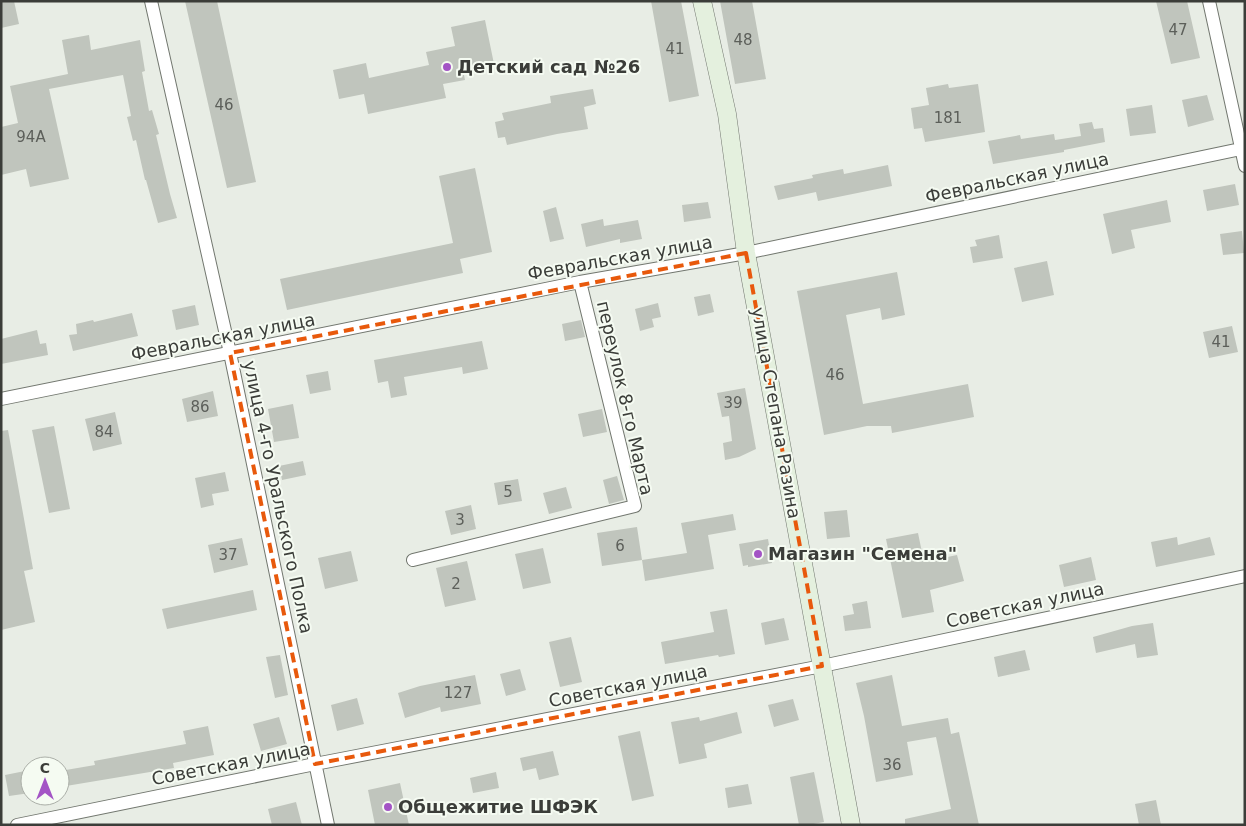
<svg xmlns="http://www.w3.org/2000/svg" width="1246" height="826" font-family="'DejaVu Sans',sans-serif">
<rect width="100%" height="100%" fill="#e8ede5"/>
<path fill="#c0c5bd" d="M1,1H14L19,24L1,28Z
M185,1H217L256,182L227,188Z
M651,1H681L699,96L669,102Z
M720,1H752L766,79L735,84Z
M1156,1H1187L1200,58L1171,64Z
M485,20L494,64L463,70L465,80L443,84L446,98L368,114L364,94L339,99L333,70L366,63L369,78L429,65L426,52L455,46L451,27Z
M89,35L91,50L140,40L145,71L142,72L149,111L152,110L159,134L156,135L170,194L177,218L158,223L146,180H145L136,140L133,141L127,117L131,116L123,75L49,89L69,179L30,187L26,169L1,175V127L18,123L10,86L68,74L62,40Z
M948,84L949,88L978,84L985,132L925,142L922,128L914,129L911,108L929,105L926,88Z
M593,89L596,104L584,107L588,129L557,134L507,145L505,137L498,138L495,122L504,120L502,113L551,103L550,96Z
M1207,95L1214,120L1188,127L1182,100Z
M1152,105L1156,133L1130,136L1126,109Z
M1092,122L1094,129L1103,128L1105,142L1064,150V152L993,164L988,141L1020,135L1021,139L1054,134L1055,140L1081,136L1079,124Z
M888,165L892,186L818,201L816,192L778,200L774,186L813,178L812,175L843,169L844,174Z
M475,168L492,252L460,259L463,273L287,310L280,279L453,243L439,176Z
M1235,184L1239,205L1207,211L1203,190Z
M1167,200L1171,222L1131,230L1135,248L1112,254L1103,214Z
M708,202L711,218L684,222L682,205Z
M556,207L564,239L550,242L543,211Z
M603,219L604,226L638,220L642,239L620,243V239L586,247L581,224Z
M1242,231L1244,253L1223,255L1220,234Z
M999,235L1003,258L973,263L970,247L977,246L975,240Z
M1047,261L1054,295L1022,302L1014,268Z
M897,272L905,315L882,320L880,308L846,315L863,404L968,384L974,417L892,433L891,426H867L824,435L797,291Z
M710,294L714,312L698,316L694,297Z
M658,303L661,317L652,319L654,327L640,331L635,309Z
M195,305L199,325L176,330L172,310Z
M132,313L138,336L73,351L69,335L77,334L76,324L93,320L94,322Z
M581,320L585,337L565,341L562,324Z
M1232,326L1238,352L1209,358L1203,332Z
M37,330L40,344L46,343L48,355L1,364V339Z
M482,341L488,369L463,374L462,367L404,377L407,395L391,398L388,381L378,383L374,360Z
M328,371L331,390L310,394L306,375Z
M745,388L756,449L739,457L725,460L723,443L732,441L729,416L722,417L717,393Z
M213,391L218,416L187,422L182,399Z
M293,404L299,438L274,442L268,409Z
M602,409L607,432L583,437L578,414Z
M115,412L122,444L93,451L85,419Z
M54,426L70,509L49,513L32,430Z
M8,430L33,569L24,571L35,622L1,630V431Z
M303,461L306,475L282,480L279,466Z
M225,472L229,491L212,494L214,505L201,508L195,478Z
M617,476L624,500L609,504L603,480Z
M518,479L522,501L498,505L494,483Z
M566,487L572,508L549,514L543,493Z
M471,505L476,529L451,535L445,511Z
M847,510L850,537L827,539L824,512Z
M733,514L736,530L708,535L714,569L645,581L642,560L687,553L681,523Z
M637,527L642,560L602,566L597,533Z
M918,533L924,562L957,555L964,581L930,590L934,612L902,618L886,539Z
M1177,537L1178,545L1210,537L1215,555L1156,567L1151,542Z
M242,538L248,565L214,573L208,545Z
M768,539L772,563L748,567V565L743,566L739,544Z
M543,548L551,583L523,589L515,554Z
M351,551L358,581L325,589L318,558Z
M1091,557L1096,580L1064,587L1059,565Z
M467,561L476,600L445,607L436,568Z
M253,590L257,610L167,629L162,609Z
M867,601L871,628L845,631L843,616L854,614L852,604Z
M727,609L735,654L719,657L718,655L665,664L661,642L714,632L710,612Z
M784,618L789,640L765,645L761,623Z
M1153,623L1158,655L1137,658L1135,644L1096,653L1093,637L1132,626Z
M571,637L582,682L560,687L549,642Z
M1025,650L1030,670L998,677L994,657Z
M280,655L288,695L275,698L266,657Z
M520,669L526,690L506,696L500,674Z
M475,675L481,704L441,712L440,707L405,718L398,693L420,686Z
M892,675L902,726L948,718L951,734L959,732L979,825H905V819L951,809L936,737L907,742L913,775L876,782L864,716L856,683Z
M357,698L364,724L337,731L331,705Z
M793,699L799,720L774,727L768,705Z
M737,712L742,733L704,744L707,758L679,764L671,722L699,717L700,721Z
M279,717L287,744L261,751L253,724Z
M208,726L214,755L173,763L174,768L60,787V771L95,765L94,761L186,744L183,731Z
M640,731L654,796L632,801L618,736Z
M553,751L559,775L539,780L536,768L523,771L520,758Z
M30,770V793L9,796L5,775Z
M496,772L499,788L473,793L470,778Z
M814,772L824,822L808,825H799L790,777Z
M400,783L409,825H375L368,790Z
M748,784L752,804L728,808L725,788Z
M1156,800L1161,825H1139L1135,804Z
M296,802L302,825H272L268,809Z"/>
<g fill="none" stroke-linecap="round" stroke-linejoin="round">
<g stroke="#72776f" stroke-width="14">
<path id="street" d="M151,1L230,353L328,825
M1209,1L1245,166
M1,399L580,282L746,253L1245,148
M413,560L635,506L580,282
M17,825L315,764L822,666L1245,576"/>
</g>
<g stroke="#72776f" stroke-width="19">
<path id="secondary" d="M702,1L727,114L746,253L851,825"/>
</g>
<use href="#street" stroke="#fff" stroke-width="12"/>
<use href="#secondary" stroke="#e4f0de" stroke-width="18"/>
</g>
<path fill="none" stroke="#e8590c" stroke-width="4" stroke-dasharray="10 6" stroke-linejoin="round" d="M746,253L822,666L315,764L230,353Z"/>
<g fill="#a354c5" stroke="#f5fbf2" stroke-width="2">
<circle cx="447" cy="67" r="5"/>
<circle cx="758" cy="554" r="5"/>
<circle cx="388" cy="807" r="5"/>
</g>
<g text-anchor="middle" stroke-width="4" stroke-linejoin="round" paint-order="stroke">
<g font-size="15" fill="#5c5f5a">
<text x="1178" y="35">47</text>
<text x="743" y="45">48</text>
<text x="675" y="54">41</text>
<text x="224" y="110">46</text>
<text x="948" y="123">181</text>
<text x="31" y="142">94А</text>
<text x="1221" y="347">41</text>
<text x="835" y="380">46</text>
<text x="733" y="408">39</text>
<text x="200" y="412">86</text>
<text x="104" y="437">84</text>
<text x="508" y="497">5</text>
<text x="460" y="525">3</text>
<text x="620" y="551">6</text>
<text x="228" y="560">37</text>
<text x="456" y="589">2</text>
<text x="458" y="698">127</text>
<text x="892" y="770">36</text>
</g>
<g font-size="18" font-weight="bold" fill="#3b3d39" stroke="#f5fbf2" text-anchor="start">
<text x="457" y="73">Детский сад №26</text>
<text x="768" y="560">Магазин "Семена"</text>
<text x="398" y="813">Общежитие ШФЭК</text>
</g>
<g font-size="18" fill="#3b3d39" stroke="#f5fbf2">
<text transform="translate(1017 178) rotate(-12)" y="6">Февральская улица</text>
<text transform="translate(620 258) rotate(-10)" y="6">Февральская улица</text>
<text transform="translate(223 337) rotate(-11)" y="6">Февральская улица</text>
<text transform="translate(625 398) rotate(77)" y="6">переулок 8-го Марта</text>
<text transform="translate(776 413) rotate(80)" y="6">улица Степана Разина</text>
<text transform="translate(278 497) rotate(78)" y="6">улица 4-го Уральского Полка</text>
<text transform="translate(1025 605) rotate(-12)" y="6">Советская улица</text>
<text transform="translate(628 686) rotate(-11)" y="6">Советская улица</text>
<text transform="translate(231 764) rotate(-11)" y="6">Советская улица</text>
</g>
</g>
<rect width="1246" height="826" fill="none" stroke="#3b3d39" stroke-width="5"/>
<g transform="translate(45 781)"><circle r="24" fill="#f5fbf2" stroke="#abafa8"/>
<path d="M0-4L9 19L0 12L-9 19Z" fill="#a354c5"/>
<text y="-8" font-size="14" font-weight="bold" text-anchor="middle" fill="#3b3d39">С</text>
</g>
</svg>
